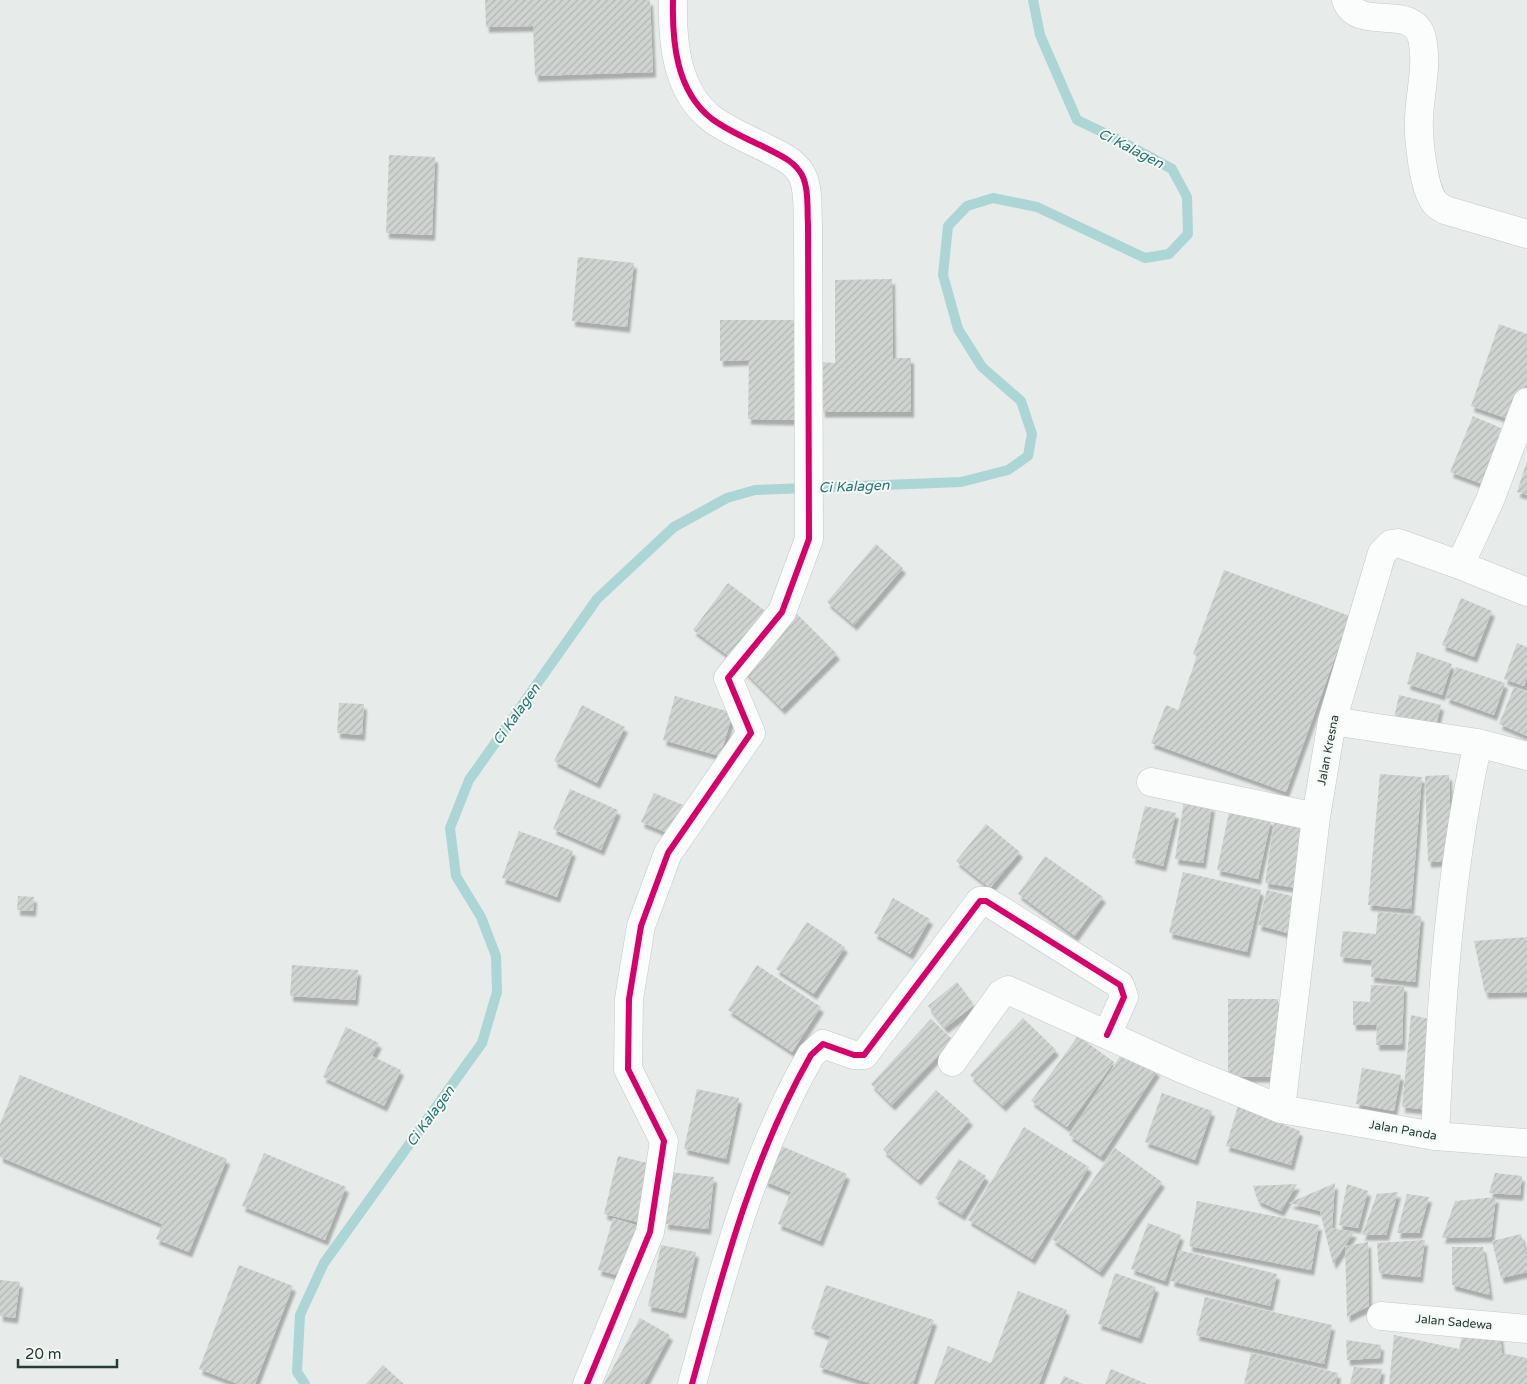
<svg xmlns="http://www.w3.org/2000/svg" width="1527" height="1384" font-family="'Varela Round',sans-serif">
<defs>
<pattern id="building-hatch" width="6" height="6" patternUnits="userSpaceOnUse" patternTransform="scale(1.25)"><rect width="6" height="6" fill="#cfd4d1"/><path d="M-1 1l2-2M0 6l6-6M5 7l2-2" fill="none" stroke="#b2b7b4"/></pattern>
<filter id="shadow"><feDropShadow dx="3" dy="5.5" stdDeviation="1" flood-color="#0004"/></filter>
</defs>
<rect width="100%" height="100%" fill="#e7ebe9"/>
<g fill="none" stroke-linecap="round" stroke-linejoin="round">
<path stroke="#abd6d5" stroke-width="10" d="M305,1384L297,1372L300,1315L324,1263L482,1043L497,992L496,956L481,917L456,876L450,828L469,780L597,599L674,527L727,498L755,490L961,482L1008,470L1028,456L1032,434L1021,401L982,367L958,329L943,275L948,226L967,206L993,198L1037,207L1145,258L1169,254L1188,234L1187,197L1172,169L1115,138L1077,120L1040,35L1033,0"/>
</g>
<path fill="url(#building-hatch)" filter="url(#shadow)" d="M485,0H650L653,72L535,76L533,26L486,27Z
M389,155L435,157L432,235L386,233Z
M578,257L634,263L627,327L572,321Z
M892,279L893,358H911V412H822L821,362L835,363V280Z
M720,320H796V420L748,419L749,360L720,361Z
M1499,324L1527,334V383L1514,421L1471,406Z
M1473,416L1503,429L1482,484L1450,472Z
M1527,461V495L1517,492Z
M876,544L903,568L854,625L827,602Z
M1224,570L1350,616L1286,792L1151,743L1166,705L1178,710L1197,656L1193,654Z
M728,583L768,613L734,660L693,630Z
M1461,598L1492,611L1474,657L1442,645Z
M797,614L837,654L782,709L742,669Z
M1517,643L1527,647V677L1524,686L1504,679Z
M1417,652L1452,664L1442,695L1407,684Z
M1456,667L1505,683L1494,715L1446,698Z
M1514,687L1527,692V736L1499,724Z
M1399,695L1441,705L1434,734L1393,723Z
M675,696L733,713L720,756L663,740Z
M339,703L364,704L362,735L337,733Z
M582,705L625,727L597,783L554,761Z
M1380,774L1422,777L1411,909L1368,905Z
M1449,775L1452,861L1428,862L1425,776Z
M570,789L618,810L601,850L553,829Z
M654,793L683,805L670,834L641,822Z
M1184,801L1212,806L1203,863L1175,859Z
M1145,806L1176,813L1163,866L1132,858Z
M1229,812L1271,820L1258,879L1217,870Z
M1274,822L1306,827L1297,888L1265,883Z
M986,824L1020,852L990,888L956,861Z
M519,831L573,851L557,897L502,878Z
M1045,856L1103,897L1075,936L1018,894Z
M1183,872L1261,890L1247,952L1169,933Z
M1267,890L1300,898L1291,934L1258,925Z
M18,896L34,897L33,911L17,910Z
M893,898L930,919L910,954L874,933Z
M1378,912L1421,916L1415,982L1371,977L1372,960L1340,957L1343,931L1376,934Z
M807,922L845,947L814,994L776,969Z
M1527,937V992L1485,993L1474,941Z
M292,965L358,970L355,1000L290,996Z
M757,965L821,1007L792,1052L728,1010Z
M957,982L974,1005L945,1028L928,1006Z
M1371,985L1404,986L1402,1045H1376L1377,1025H1353V1001L1370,1002Z
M1228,999H1278V1077H1228Z
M1411,1015L1434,1020L1430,1110L1402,1107Z
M1023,1018L1056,1050L1003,1106L970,1075Z
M931,1019L953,1040L892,1105L871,1084Z
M346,1027L379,1043L372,1056L401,1070L384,1106L323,1077Z
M1078,1036L1114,1062L1067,1127L1031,1101Z
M1124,1050L1157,1071L1101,1157L1069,1135Z
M1362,1068L1401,1075L1394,1111L1356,1104Z
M20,1075L227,1159L189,1252L156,1239L162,1224L0,1157V1124Z
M697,1089L739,1098L726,1159L684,1149Z
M936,1090L970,1120L918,1180L883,1150Z
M1162,1093L1212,1111L1195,1160L1145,1142Z
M1238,1106L1300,1131L1291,1165L1226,1146Z
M1024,1127L1089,1167L1032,1259L968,1220Z
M779,1145L847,1174L820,1241L778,1224L791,1192L764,1181Z
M1115,1148L1162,1182L1100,1272L1052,1239Z
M264,1153L346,1187L325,1240L242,1206Z
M618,1156L652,1164L638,1222L604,1214Z
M959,1159L986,1176L962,1215L935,1198Z
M670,1172L714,1177L708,1229L665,1224Z
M1495,1173L1522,1176L1520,1195L1489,1193Z
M1335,1183L1332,1228L1354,1232L1333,1264L1320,1211L1289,1203Z
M1297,1184L1281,1211L1258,1201L1253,1186Z
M1347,1184L1368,1191L1358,1228L1339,1225Z
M1398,1192L1386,1235H1362L1377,1194Z
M1407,1194L1429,1197L1419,1233H1397Z
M1496,1197L1491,1237L1442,1238L1455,1201Z
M1197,1201L1319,1225L1311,1270L1189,1246Z
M613,1218L639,1226L624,1277L598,1270Z
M1148,1223L1181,1235L1165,1281L1131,1269Z
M1521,1234L1527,1258V1272L1501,1278L1492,1241Z
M1425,1240L1420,1277L1379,1273L1377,1243Z
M1368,1242L1369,1306L1347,1317L1345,1246Z
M661,1245L696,1252L683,1313L648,1306Z
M1452,1247H1483L1490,1295L1452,1285Z
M1179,1250L1277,1274L1270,1306L1171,1281Z
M239,1265L293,1286L255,1384H238L199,1369Z
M1115,1273L1156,1287L1139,1338L1098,1324Z
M0,1280L20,1282L15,1318L0,1316Z
M826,1285L934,1320L913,1384H872L819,1367L830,1336L811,1329Z
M1018,1291L1067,1310L1039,1384H934L948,1346L991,1363Z
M1205,1297L1332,1325L1324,1364L1196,1335Z
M640,1318L670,1335L644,1384H604Z
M1463,1333L1500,1335L1502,1353L1527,1358V1384H1389L1394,1335L1459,1349Z
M1346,1340L1381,1345L1380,1358L1347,1360Z
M1251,1353L1338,1373L1336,1384H1244Z
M383,1365L404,1384H366Z
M1354,1367L1382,1369L1379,1384H1350Z
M1111,1369L1147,1384H1105Z
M1064,1376L1083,1384H1060Z"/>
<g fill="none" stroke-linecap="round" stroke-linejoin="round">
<g stroke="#c4c8c6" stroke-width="29">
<path id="street" d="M1346,0C1358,33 1413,2 1422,38C1428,64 1420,92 1419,118C1418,136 1423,191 1436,204C1438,206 1442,208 1445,210L1527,234
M1460,565L1490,500L1527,402
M1332,721L1478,743
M1151,782L1316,817
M952,1062L1001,994L1008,990L1180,1068L1281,1109L1435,1136L1527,1143
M1281,1109L1316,817L1332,721L1382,553L1391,544L1398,543L1460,565L1527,592
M1435,1136C1441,1004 1449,872 1478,743L1527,756
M1381,1316L1527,1329
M587,1384L650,1232L664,1141L628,1069L629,999L641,926L668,853L751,733L728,678L782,612L809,539L808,224C807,209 809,189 802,175C794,160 777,154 762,146C745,138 727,130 712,119C676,91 672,42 673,0
M692,1384C723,1271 752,1158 811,1055L823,1044L854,1055H864L980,901H986L1120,985L1124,997L1107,1035"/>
</g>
<use href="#street" stroke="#fbfcfc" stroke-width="28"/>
<g stroke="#f5f9f6" stroke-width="9">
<path id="cycleway" d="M587,1384L650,1232L664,1141L628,1069L629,999L641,926L668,853L751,733L728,678L782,612L809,539L808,224C807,209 809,189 802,175C794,160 777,154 762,146C745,138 727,130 712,119C676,91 672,42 673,0
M692,1384C723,1271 752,1158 811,1055L823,1044L854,1055H864L980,901H986L1120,985L1124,997L1107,1035"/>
</g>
<use href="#cycleway" stroke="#d6006c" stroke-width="6"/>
</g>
<g text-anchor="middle" stroke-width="4" stroke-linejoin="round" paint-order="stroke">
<g font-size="12" fill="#253d33" stroke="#f5f9f6">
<text transform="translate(1328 750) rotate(-79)" y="4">Jalan Kresna</text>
<text transform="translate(1403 1130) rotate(10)" y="4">Jalan Panda</text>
<text transform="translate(1454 1322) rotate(5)" y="4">Jalan Sadewa</text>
</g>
<g font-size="14" font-style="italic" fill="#237574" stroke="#f5f9f6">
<text transform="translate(1131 148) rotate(27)" y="5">Ci Kalagen</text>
<text transform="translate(854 486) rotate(-2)" y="5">Ci Kalagen</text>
<text transform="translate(516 714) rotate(-55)" y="5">Ci Kalagen</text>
<text transform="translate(430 1116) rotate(-54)" y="5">Ci Kalagen</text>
</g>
</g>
<path d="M18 1359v8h99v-8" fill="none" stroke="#253d33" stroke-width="2.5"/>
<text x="25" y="1359" font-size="15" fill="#253d33" stroke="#f5f9f6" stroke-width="4" paint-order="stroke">20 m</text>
</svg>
